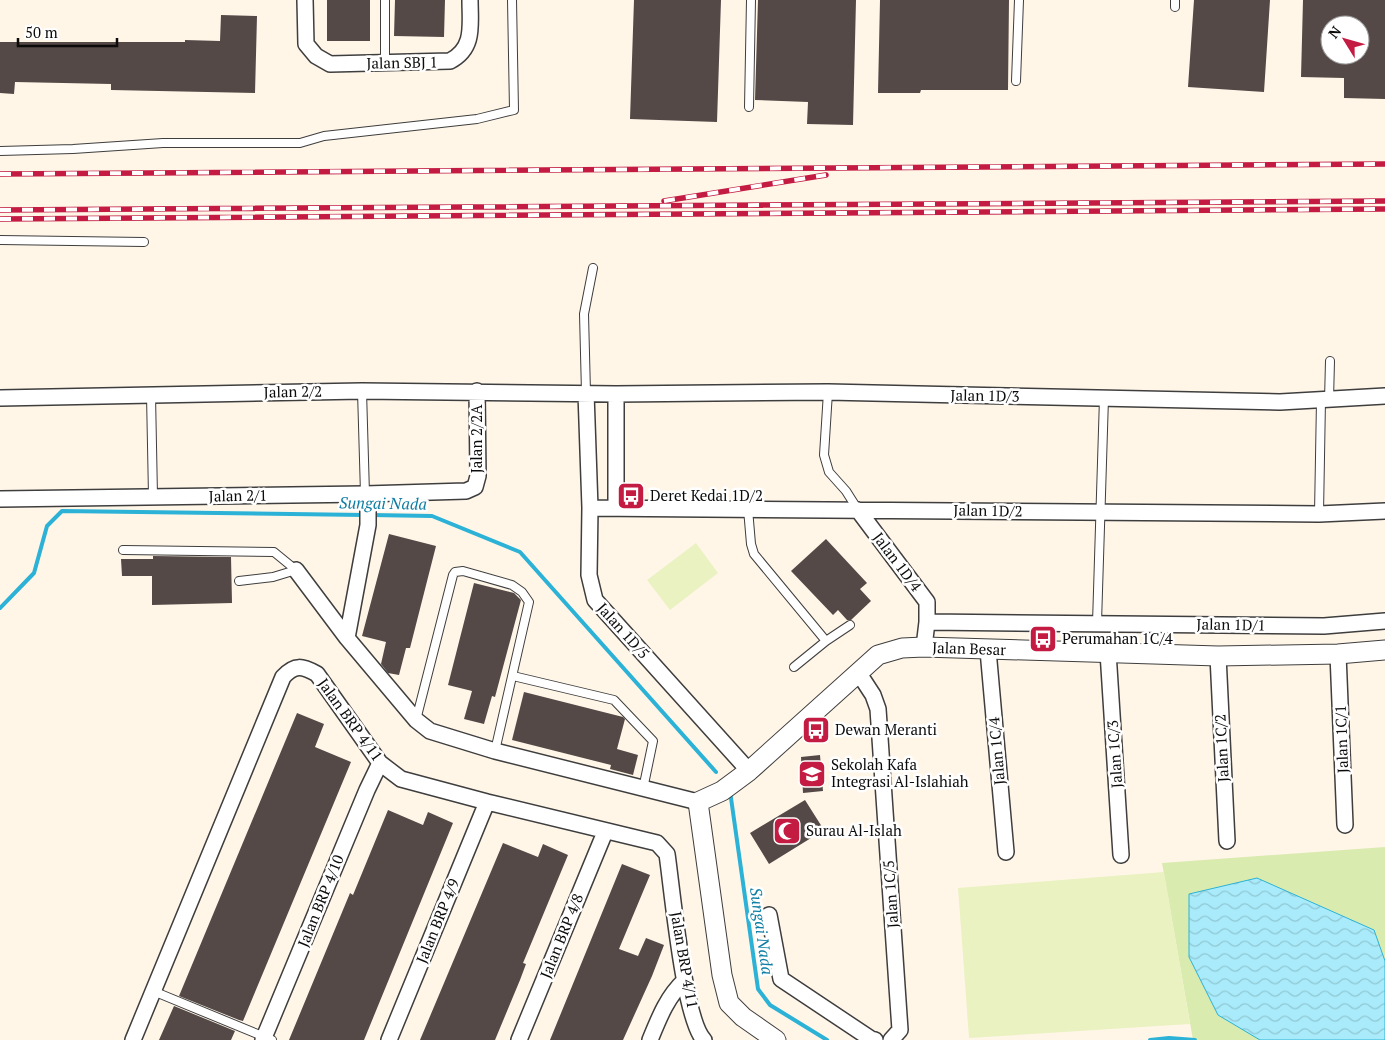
<svg xmlns="http://www.w3.org/2000/svg" width="1385" height="1040" font-family="'PT Serif',serif">
<defs>
<pattern id="water-waves" width="16" height="10" patternUnits="userSpaceOnUse" patternTransform="scale(1.25)"><rect width="16" height="10" fill="#a9ebfa"/><path d="M0 5q4-4 8 0t8 0" fill="none" stroke="#90c8d5"/></pattern>
</defs>
<rect width="100%" height="100%" fill="#fff6e8"/>
<path fill="#daebb0" d="M1385,847V1040H1193L1162,863Z"/>
<path fill="#eaf2c2" d="M696,543L718,573L670,610L647,580Z
M1164,872L1190,1024L969,1038L958,888Z"/>
<path fill="url(#water-waves)" stroke="#2bb2d6" d="M1257,878L1374,930L1385,961V1040H1260L1218,1015L1189,957V894Z"/>
<g fill="none" stroke-linecap="round" stroke-linejoin="round">
<path stroke="#2bb2d6" stroke-width="4" d="M371,515L432,516L520,552L716,772
M0,608L34,573L47,526L62,511L364,515
M730,791L758,989L770,1005L827,1040
M1150,1040L1169,1038L1195,1040"/>
</g>
<path fill="#544946" fill-rule="evenodd" d="M327,0H370V41H327Z
M395,0H445L444,37L394,36Z
M634,0H721L717,122L630,119Z
M758,0H856L853,125L807,124L808,102L755,100Z
M880,0H1009L1008,90H921L920,93H878Z
M1194,0H1270L1264,92L1188,87Z
M1303,0H1385V99L1344,98V78L1301,77ZM1330,25H1360V55H1330Z
M221,15L257,16L255,93L111,90V84L15,82L14,94L0,93V42H185V40L220,41Z
M389,534L436,546L410,648H406L399,675L388,673L381,664L386,642L362,636Z
M826,539L867,583L860,589L871,601L851,620H847L838,610L833,615L791,571Z
M153,556L231,557L232,603L152,605V576H122L121,559H153Z
M474,583L514,593L521,600L495,697L492,696L484,724L464,719L472,691L448,685Z
M524,692L623,717L625,719L617,749L638,755L633,775L610,769L611,765L512,740Z
M297,713L324,724L315,747L351,762L243,1021L239,1020L179,996Z
M820,755L823,791L803,793L801,757Z
M805,800L824,830L769,864L750,833Z
M388,810L423,825L428,812L453,823L364,1040H289L350,893L353,895Z
M503,843L538,857L543,844L568,855L523,963L526,964L520,980L495,1040H420Z
M622,864L650,875L619,949L638,956L646,938L664,945L652,976L623,1040H550Z
M174,1006L235,1031L231,1040H159Z"/>
<g fill="none" stroke-linecap="round" stroke-linejoin="round">
<g stroke="#3e3e3e" stroke-width="10">
<path id="service" d="M1175,7V0
M385,63V0
M1016,81L1019,0
M749,107L751,0
M0,151L73,149L163,143H300L324,136L477,119L514,110L512,0
M0,240L144,242
M362,391L365,494
M828,392L824,455L829,472L846,491L858,510
M586,393L584,314L593,268
M151,395L153,496
M1329,400L1330,361
M748,509L751,544L754,554L826,641L794,667
M1319,514L1321,400
M123,550L274,552L296,570
M239,581L273,577L296,570
M1097,623L1104,398
M826,641L850,625
M513,676L614,700L653,741L643,789
M416,720L453,575L455,572L463,571L512,585L522,592L529,602L495,751
M153,991L272,1040"/>
</g>
<g stroke="#3e3e3e" stroke-width="18">
<path id="minor" d="M305,0L306,44L316,56L330,64L450,61C475,48 470,25 470,0
M586,393L590,508L589,575L595,600L749,771
M616,394V508
M0,398L362,391L616,394L828,392L1280,402L1385,396
M0,499L365,494L466,491L475,487L478,476L477,391
M590,508L1319,514L1385,511
M858,510L927,602V622L924,647
M296,570L347,638L416,720L430,731L495,751L698,802
M927,622L1324,626L1385,621
M347,638L368,525V507L365,494
M988,650L1006,852
M1108,652L1121,855
M1338,654L1345,825
M1218,656L1227,841
M858,672L873,695L878,709L900,1030L891,1040
M769,915L781,979L871,1039L875,1040
M133,1040L283,677C295,664 302,666 317,674L380,763L401,779L487,802L657,843L667,854C672,888 684,1020 704,1040
M263,1040L367,790L380,763
M389,1040L487,802
M519,1040L605,832
M650,1040C659,1018 667,997 684,981"/>
</g>
<g stroke="#3e3e3e" stroke-width="21">
<path id="tertiary" d="M776,1040L743,1017L729,1003L722,975L698,802L722,791L749,771L878,655L902,648L924,647L1218,656L1338,654L1385,650"/>
</g>
<use href="#service" stroke="#fff" stroke-width="8"/>
<use href="#minor" stroke="#fff" stroke-width="15"/>
<use href="#tertiary" stroke="#fff" stroke-width="19"/>
<g stroke="#c31b42" stroke-width="5.5">
<path id="rail" d="M0,174L1385,164
M664,201L826,175
M0,210L1385,201
M0,219L1385,209"/>
</g>
<use href="#rail" stroke="#fff" stroke-width="4" stroke-dasharray="11" stroke-linecap="butt"/>
</g>
<defs>
<g id="bus-square" transform="scale(1.4375)"><rect x="-9" y="-9" width="18" height="18" rx="4" fill="#c31b42" stroke="#fff"/><path d="M-5-6H5V4H4V6H2V4H-2V6H-4V4H-5ZM-3.5-4V0h7V-4ZM-3.5 1.2v1.5H-2V1.2ZM2 1.2v1.5H3.5V1.2Z" fill="#fff"/></g>
<g id="school-square" transform="scale(1.4375)"><rect x="-9" y="-9" width="18" height="18" rx="4" fill="#c31b42" stroke="#fff"/><path d="M0-5L7-2L0 1L-7-2ZM-4 1L0 2.5L4 1V4Q0 6-4 4Z" fill="#fff"/></g>
<g id="mosque-square" transform="scale(1.4375)"><rect x="-9" y="-9" width="18" height="18" rx="4" fill="#c31b42" stroke="#fff"/><path d="M3.5-4.9A6 6 0 1 0 3.5 4.9A5 5 0 1 1 3.5-4.9Z" fill="#fff"/></g>
</defs>
<g fill-rule="evenodd">
<use href="#bus-square" x="631" y="496"/>
<use href="#bus-square" x="1043" y="639"/>
<use href="#bus-square" x="816" y="730"/>
<use href="#school-square" x="812" y="774"/>
<use href="#mosque-square" x="787" y="831"/>
</g>
<g text-anchor="middle" stroke-width="5" stroke-linejoin="round" paint-order="stroke">
<g font-size="15" fill="#0b0b0b" stroke="#fff">
<text transform="translate(402 63) rotate(-1)" y="5">Jalan SBJ 1</text>
<text transform="translate(293 392) rotate(-1)" y="5">Jalan 2/2</text>
<text transform="translate(985 396) rotate(1)" y="5">Jalan 1D/3</text>
<text transform="translate(477 439) rotate(-90)" y="5">Jalan 2/2A</text>
<text transform="translate(238 496) rotate(-1)" y="5">Jalan 2/1</text>
<text transform="translate(988 511) rotate(1)" y="5">Jalan 1D/2</text>
<text transform="translate(897 562) rotate(53)" y="5">Jalan 1D/4</text>
<text transform="translate(1231 625) rotate(1)" y="5">Jalan 1D/1</text>
<text transform="translate(623 631) rotate(48)" y="5">Jalan 1D/5</text>
<text transform="translate(969 649) rotate(2)" y="5">Jalan Besar</text>
<text transform="translate(350 720) rotate(54)" y="5">Jalan BRP 4/11</text>
<text transform="translate(1342 739) rotate(-92)" y="5">Jalan 1C/1</text>
<text transform="translate(1222 748) rotate(-93)" y="5">Jalan 1C/2</text>
<text transform="translate(997 751) rotate(-95)" y="5">Jalan 1C/4</text>
<text transform="translate(1115 754) rotate(-94)" y="5">Jalan 1C/3</text>
<text transform="translate(891 894) rotate(-94)" y="5">Jalan 1C/5</text>
<text transform="translate(321 901) rotate(-68)" y="5">Jalan BRP 4/10</text>
<text transform="translate(438 921) rotate(-68)" y="5">Jalan BRP 4/9</text>
<text transform="translate(562 936) rotate(-68)" y="5">Jalan BRP 4/8</text>
<text transform="translate(684 960) rotate(80)" y="5">Jalan BRP 4/11</text>
</g>
<g font-size="15" fill="#0b0b0b" stroke="#fff" text-anchor="start">
<text x="650" y="501">Deret Kedai 1D/2</text>
<text x="1062" y="644">Perumahan 1C/4</text>
<text x="835" y="735">Dewan Meranti</text>
<text x="831" y="770">Sekolah Kafa<tspan x="831" dy="17">Integrasi Al-Islahiah</tspan></text>
<text x="806" y="836">Surau Al-Islah</text>
</g>
<g font-size="16" font-style="italic" fill="#0d7da3" stroke="#fff">
<text transform="translate(383 503) rotate(1)" y="6">Sungai Nada</text>
<text transform="translate(762 931) rotate(82)" y="6">Sungai Nada</text>
</g>
</g>
<g transform="translate(1345 40) rotate(307)"><circle r="24" fill="#ffffff" stroke="#9d9d9d"/>
<path d="M0-4L9 19L0 12L-9 19Z" fill="#c31b42"/>
<text y="-8" font-size="14" font-weight="bold" text-anchor="middle" fill="#0b0b0b">N</text>
</g>
<path d="M18 38v8h99v-8" fill="none" stroke="#0b0b0b" stroke-width="2.5"/>
<text x="25" y="38" font-size="15" fill="#0b0b0b" stroke="#ffffff" stroke-width="4" paint-order="stroke">50 m</text>
</svg>
